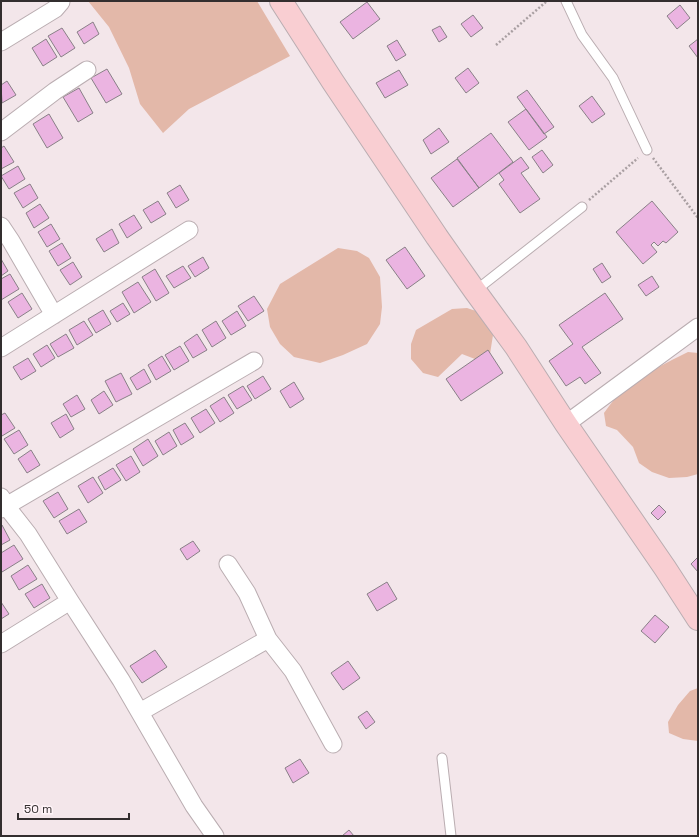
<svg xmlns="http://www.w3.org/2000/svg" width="699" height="837" font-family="'Space Grotesk',sans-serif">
<rect width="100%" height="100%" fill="#f3e6ea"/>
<path fill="#e3b8a9" d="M88,1H257L290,56L189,109L163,133L140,104L129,68L109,27Z
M338,248L357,251L369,258L380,277L382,307L380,324L367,344L343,355L320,363L294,357L280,344L270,327L267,309L280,284Z
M467,308L476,311L487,322L493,335L490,354L475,359L462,354L438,377L423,373L411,359V344L416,330L452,309Z
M688,352L698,353V474L687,477L669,478L652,472L639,463L633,447L617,430L606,426L604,413C611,403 619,393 629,385C647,372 668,362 688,352Z
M698,688V741L683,739L669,733L668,722L678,705L690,691Z"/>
<path fill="#ebb4e1" stroke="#898087" d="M367,2L380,19L353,39L340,22Z
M680,5L690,18L677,29L667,16Z
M473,15L483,28L471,37L461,24Z
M93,22L99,34L84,44L77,32Z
M440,26L447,37L439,42L432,30Z
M62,28L75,48L61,57L48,36Z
M46,39L57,57L43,66L32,48Z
M698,39V58L689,46Z
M397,40L406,55L396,61L387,46Z
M468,68L479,83L466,93L455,78Z
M107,69L122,94L106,103L91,78Z
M399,70L408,85L385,98L376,83Z
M7,81L16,95L2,103L1,85Z
M79,88L93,113L78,122L63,97Z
M527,90L554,127L544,134L517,97Z
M592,96L605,114L592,123L579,106Z
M526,109L547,137L529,150L508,122Z
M49,114L63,138L47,148L33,124Z
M439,128L449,142L431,154L423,140Z
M491,133L513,162L479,188L457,158Z
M4,146L14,162L1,169V148Z
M542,150L553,165L543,173L532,157Z
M521,157L529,168L521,173L540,199L520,213L499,184L504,180L499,173Z
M457,159L479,188L453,207L431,178Z
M18,166L25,179L9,189L1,176Z
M30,184L38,198L23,208L14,193Z
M180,185L189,200L176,208L167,193Z
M158,201L166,214L151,223L143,210Z
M652,201L678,232L666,243L663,241L658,246L654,242L651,245L657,252L643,264L616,232Z
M40,204L49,218L34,228L26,213Z
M134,215L142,228L127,238L119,224Z
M51,224L60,239L47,247L38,232Z
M112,229L119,243L104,252L96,239Z
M62,243L71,258L58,266L49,251Z
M405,247L425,276L407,289L386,260Z
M203,257L209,268L195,277L188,266Z
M1,259L8,271L1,276Z
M73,262L82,277L70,285L60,270Z
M602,263L611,277L602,283L593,269Z
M183,266L191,278L174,288L166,276Z
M155,269L169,293L156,301L142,277Z
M10,274L19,289L1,300V279Z
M652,276L659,287L646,296L638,285Z
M138,282L151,302L134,313L122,292Z
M22,293L32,309L18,318L8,302Z
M605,293L623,319L582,347L601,373L585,384L580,377L566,386L549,361L573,344L559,325Z
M254,296L264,311L248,321L238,306Z
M123,303L130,314L117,322L110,311Z
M103,310L111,324L96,333L88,319Z
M237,311L246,326L231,335L222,321Z
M84,321L93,335L77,345L69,330Z
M216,321L226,338L212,347L202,330Z
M66,334L74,348L58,357L50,344Z
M197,334L207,350L193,358L184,343Z
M47,345L55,358L41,367L33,354Z
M180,346L189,361L174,370L165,355Z
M488,350L503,373L461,401L446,379Z
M162,356L171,371L156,380L148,365Z
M28,358L36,371L21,380L13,367Z
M144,369L151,382L137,390L130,378Z
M121,373L132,394L116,402L105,381Z
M263,376L271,389L255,399L247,386Z
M294,382L304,399L290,408L280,391Z
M243,386L252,400L237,409L228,395Z
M104,391L113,405L99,414L91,400Z
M77,395L85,409L71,417L63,404Z
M224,397L234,413L220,422L210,406Z
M206,409L215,423L200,433L191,418Z
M5,413L15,428L2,436L1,434V415Z
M66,414L74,429L60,438L51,423Z
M185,423L194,437L181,445L173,430Z
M19,430L28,445L14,454L4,439Z
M169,432L177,446L163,455L155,441Z
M148,439L158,456L143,466L133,449Z
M31,450L40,465L27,473L18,459Z
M131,456L140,472L126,481L116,465Z
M113,468L121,480L105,490L98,477Z
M93,477L103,493L88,503L78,486Z
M58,492L68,509L54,518L43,501Z
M659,505L666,512L658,520L651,513Z
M79,509L87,522L67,534L59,521Z
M2,525L10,540L1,545V526Z
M193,541L200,551L187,560L180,549Z
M14,545L23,559L2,572L1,570V553Z
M698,557V572L691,564Z
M28,565L37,579L19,590L11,576Z
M387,582L397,599L377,611L367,594Z
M42,584L50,598L34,608L25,594Z
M1,602L9,614L1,619Z
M655,615L669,627L655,643L641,631Z
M155,650L167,667L142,683L130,666Z
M348,661L360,678L343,690L331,673Z
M367,711L375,722L366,729L358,717Z
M300,759L309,773L293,783L285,768Z
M349,830L354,836H342Z"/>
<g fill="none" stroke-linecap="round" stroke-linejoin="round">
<g stroke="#baadb1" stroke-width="11">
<path id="lane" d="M566,1L582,35L613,78L647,150
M475,291L582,207
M442,758L451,836"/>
</g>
<g stroke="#baadb1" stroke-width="19">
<path id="street" d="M1,42L55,9L61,2L60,1
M1,132L55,91L87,70
M1,226L11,241L54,315
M1,348L189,230
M566,424L698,327
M1,497L6,506L28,534L70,601L121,680L194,806L215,836
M1,509L254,361
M228,564L247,593L268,639L293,671L333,744
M1,644L70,601
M140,712L268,639"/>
</g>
<g stroke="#baadb1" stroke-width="24">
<path id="secondary" d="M281,1L333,82L437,237L475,291L516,347L566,424L665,568L698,619"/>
</g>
<path stroke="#a99fa2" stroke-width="2.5" stroke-dasharray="2 2" stroke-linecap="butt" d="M496,45L547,1
M653,158L698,218
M589,200L638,158"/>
<use href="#lane" stroke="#fff" stroke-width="9"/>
<use href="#street" stroke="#fff" stroke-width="17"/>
<use href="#secondary" stroke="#f9ced2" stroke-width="22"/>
</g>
<rect width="699" height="837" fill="none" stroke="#332e2f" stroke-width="4"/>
<path d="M18 813v6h111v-6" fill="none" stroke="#332e2f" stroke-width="2"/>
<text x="24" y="813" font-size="12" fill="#332e2f" stroke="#fff4f8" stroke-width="3" paint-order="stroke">50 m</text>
</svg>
